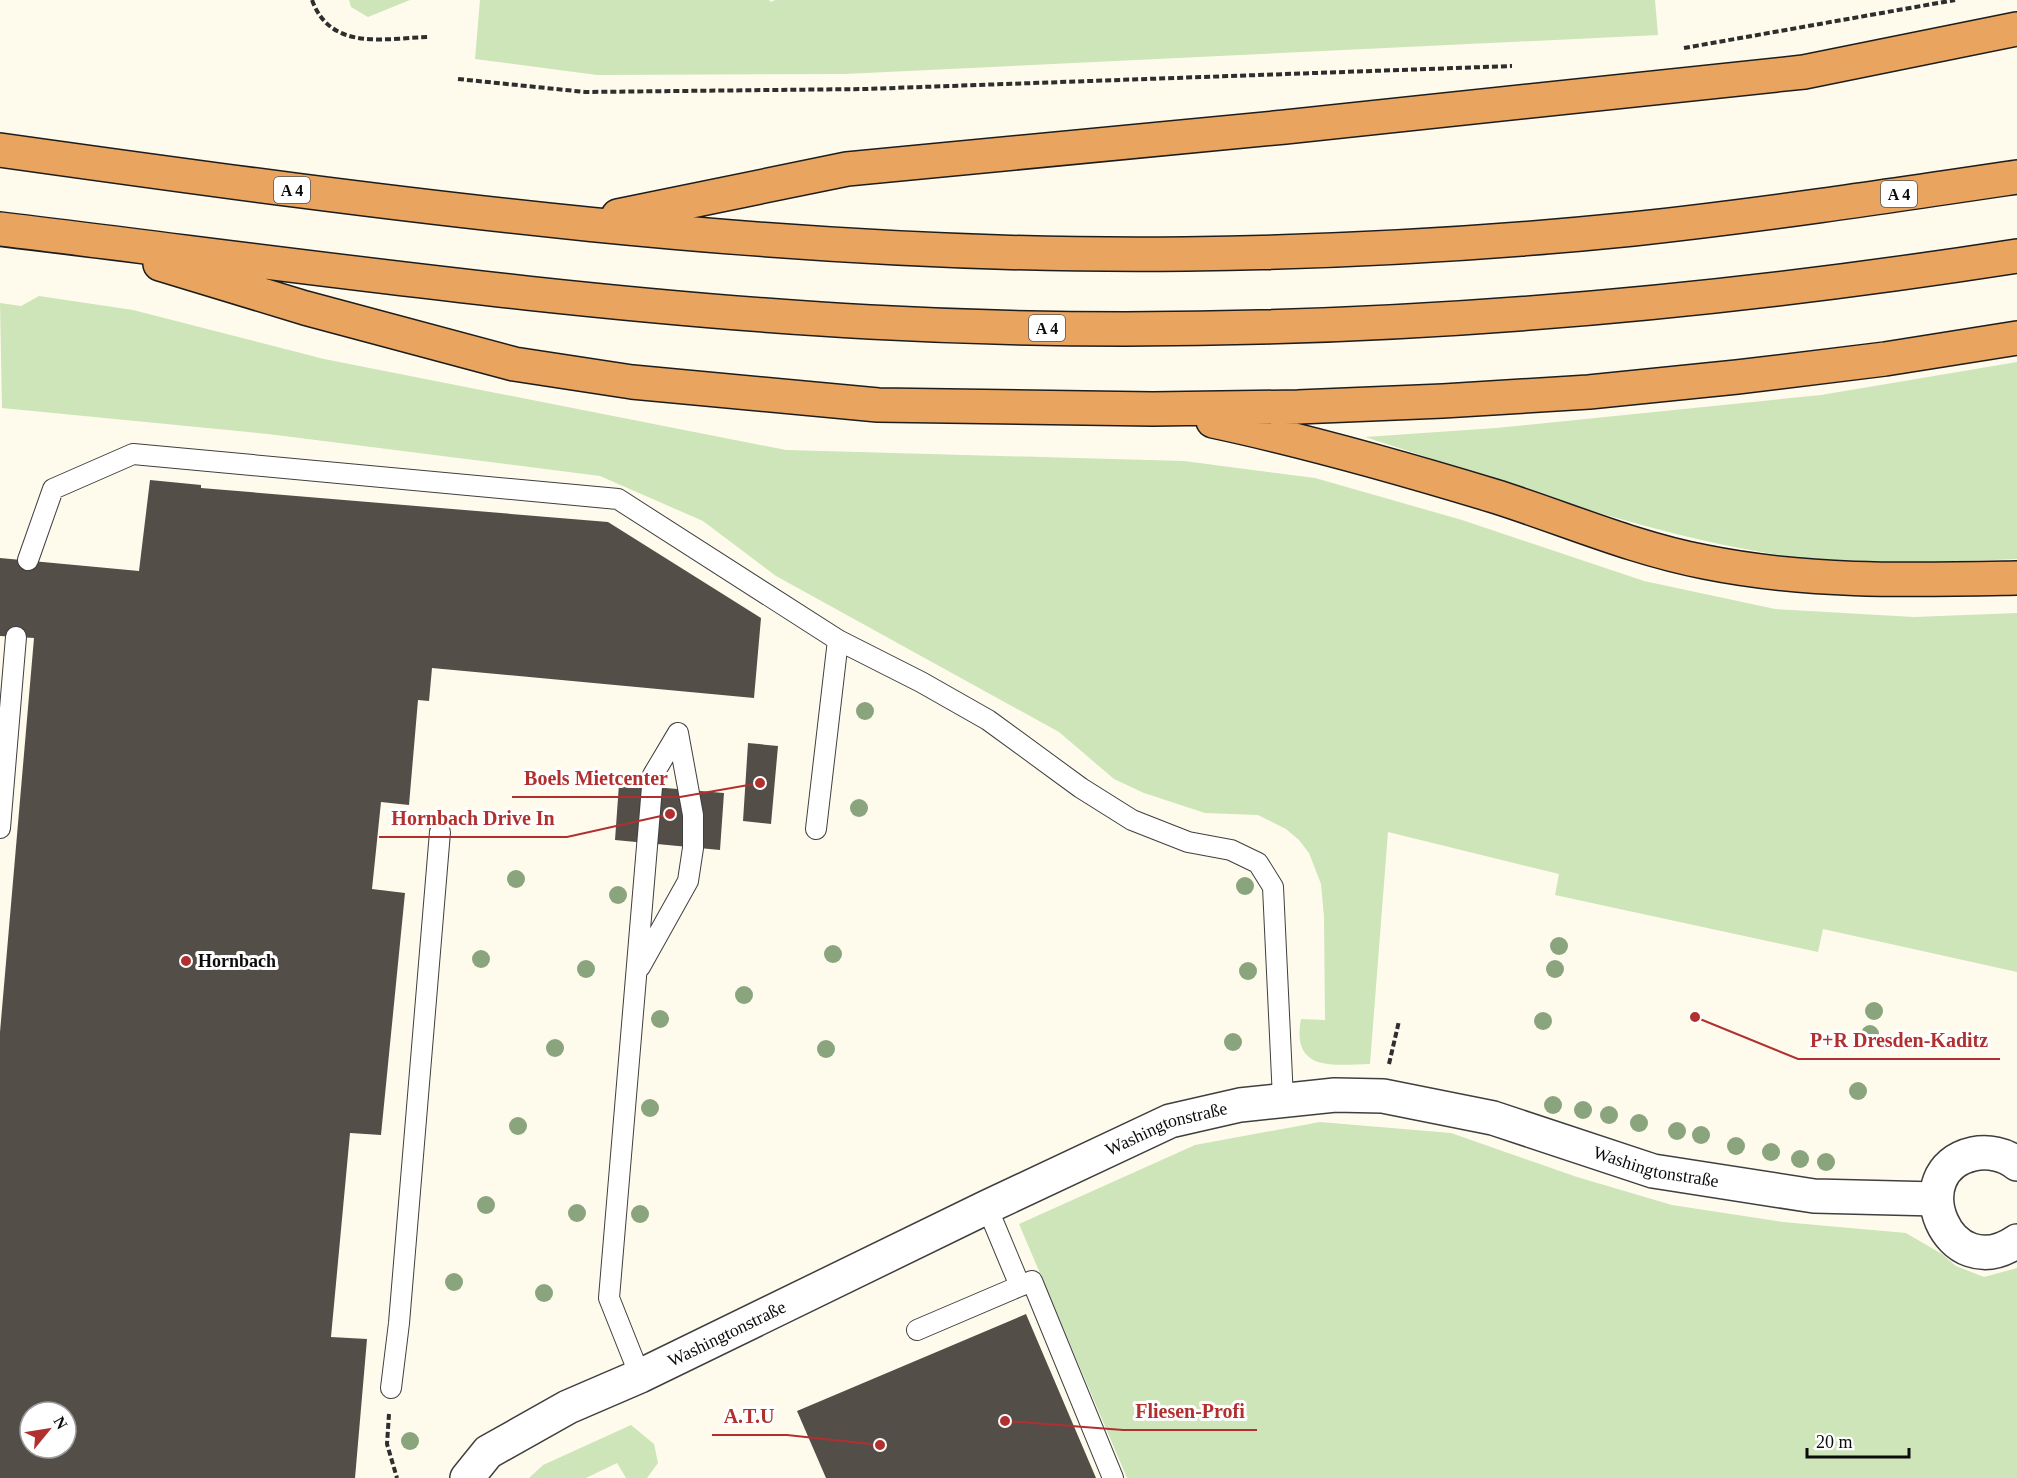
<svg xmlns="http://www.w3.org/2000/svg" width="2017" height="1478" font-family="'Times New Roman',serif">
<rect width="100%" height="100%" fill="#fefbec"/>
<path fill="#cde5b9" d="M349,0H410L368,17L351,7Z
M480,0H769L771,2L775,0H1655L1658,35L845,74L597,75L475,59Z
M39,296L133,310L324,359L786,450L1184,461L1315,478L1462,520L1644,581L1775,609L1914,617L2017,613V972L1823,929L1818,952L1555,895L1559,874L1388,832L1370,1064C1333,1065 1291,1072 1301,1019L1325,1020L1324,917L1321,884L1309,853L1299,840L1286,829L1258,815L1205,813L1144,793L1114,779L1059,732L776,576L703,521L600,476L268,434L2,408L0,303L21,306Z
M2017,362V559C1934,562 1849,567 1767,553C1629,530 1497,479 1365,437L1496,428L1821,395Z
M1320,1122L1451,1133L1577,1177L1672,1205L1783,1222L1906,1233L1942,1254L1956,1266L1984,1277L2017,1268V1478H1127L1019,1224L1195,1145Z
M631,1425L654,1444L658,1463L647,1478H626L617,1463L586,1478H529L543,1465Z"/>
<path fill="#544e49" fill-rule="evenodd" d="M150,480L201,485V488L608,522L761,618L754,698L432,668L429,701L418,700L409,805L381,802L372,889L405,893L381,1135L350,1133L331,1337L367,1339L355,1478H0V1032L34,638L0,636V558L139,571ZM30,1412H66V1448H30Z
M748,743L778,746L771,824L743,821Z
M619,784L724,793L720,850L615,840Z
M1026,1314L1096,1478H826L797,1411Z"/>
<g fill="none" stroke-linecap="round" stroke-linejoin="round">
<g stroke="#3f3f3f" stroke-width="22">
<path id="service" d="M28,560L53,489L133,454L618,499L838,640L921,682L988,720L1081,788L1132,820L1188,842L1231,850L1258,863L1273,887L1283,1099
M0,828L16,637
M816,829L838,640
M640,967L688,881L693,848V815L678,733
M1020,1286L1032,1281L1113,1478
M917,1330L1020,1286L987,1207
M640,1376L609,1298L653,775L678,733
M391,1388L399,1323L440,832"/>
</g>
<g stroke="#3f3f3f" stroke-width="36">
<g id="minor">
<path d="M2017,1164C2005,1154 1988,1151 1973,1154C1901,1170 1947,1289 2017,1241"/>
<path id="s1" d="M467,1478L488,1452L568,1407L640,1376L987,1207L1170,1121L1240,1105L1335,1095L1383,1096L1493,1118L1653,1171L1814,1196L1936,1199"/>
</g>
</g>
<g stroke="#1d1d1d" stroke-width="36">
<path id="motorway" d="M0,150C393,205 789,259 1186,254C1335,252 1485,244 1633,229C1762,215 1889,196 2017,177
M618,216L847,169L1285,127L1804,72L2017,29
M0,229C290,264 579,306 870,322C1254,343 1638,315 2017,256
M160,264L305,308L514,364L632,382L878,405L1153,409L1298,407L1443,401L1589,392L1737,377L1885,359L2017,338
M1213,421C1307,441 1402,468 1494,496C1564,518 1632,548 1705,562C1809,583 1912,580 2017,578"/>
</g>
<path stroke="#2e2e2e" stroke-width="4" stroke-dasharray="6 3" stroke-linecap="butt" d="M312,0C331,52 385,38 429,37
M1684,48L1955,0
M458,79L585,92L865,89L1512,66
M1389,1064L1399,1021
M389,1414L387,1444L397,1478"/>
<use href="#service" stroke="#fff" stroke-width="20"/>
<use href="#minor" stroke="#fff" stroke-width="33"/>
<use href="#motorway" stroke="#e9a55f" stroke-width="33"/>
</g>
<g fill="#8aa57d">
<circle cx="865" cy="711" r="9"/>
<circle cx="859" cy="808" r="9"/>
<circle cx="516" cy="879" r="9"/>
<circle cx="1245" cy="886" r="9"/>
<circle cx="618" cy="895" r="9"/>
<circle cx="1559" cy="946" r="9"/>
<circle cx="833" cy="954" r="9"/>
<circle cx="481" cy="959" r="9"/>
<circle cx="586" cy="969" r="9"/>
<circle cx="1555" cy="969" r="9"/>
<circle cx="1248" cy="971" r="9"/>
<circle cx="744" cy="995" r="9"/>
<circle cx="1874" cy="1011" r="9"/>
<circle cx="660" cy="1019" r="9"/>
<circle cx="1543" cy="1021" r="9"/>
<circle cx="1870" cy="1034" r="9"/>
<circle cx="1233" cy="1042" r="9"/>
<circle cx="555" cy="1048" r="9"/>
<circle cx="826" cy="1049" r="9"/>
<circle cx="1858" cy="1091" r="9"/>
<circle cx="1553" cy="1105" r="9"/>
<circle cx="650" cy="1108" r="9"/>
<circle cx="1583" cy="1110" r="9"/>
<circle cx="1609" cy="1115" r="9"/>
<circle cx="1639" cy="1123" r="9"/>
<circle cx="518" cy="1126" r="9"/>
<circle cx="1677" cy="1131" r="9"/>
<circle cx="1701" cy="1135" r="9"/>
<circle cx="1736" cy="1146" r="9"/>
<circle cx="1771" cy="1152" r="9"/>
<circle cx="1800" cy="1159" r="9"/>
<circle cx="1826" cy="1162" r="9"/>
<circle cx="486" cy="1205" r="9"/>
<circle cx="577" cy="1213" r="9"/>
<circle cx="640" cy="1214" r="9"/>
<circle cx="454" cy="1282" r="9"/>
<circle cx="544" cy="1293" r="9"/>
<circle cx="410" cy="1441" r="9"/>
</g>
<circle fill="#b1302f" stroke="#fff" stroke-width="2" cx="186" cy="961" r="6"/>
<g text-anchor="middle" stroke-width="6" stroke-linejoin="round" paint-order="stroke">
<g fill="#fff" stroke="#555" stroke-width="1.5">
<rect x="274" y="177" width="36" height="26" rx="4.5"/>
<rect x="1881" y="181" width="36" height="26" rx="4.5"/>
<rect x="1029" y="315" width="36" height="26" rx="4.5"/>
</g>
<g font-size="16" font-weight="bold" fill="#0c0c0c">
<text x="292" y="196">A 4</text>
<text x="1899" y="200">A 4</text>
<text x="1047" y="334">A 4</text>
</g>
<g font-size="18" font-weight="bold" fill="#0c0c0c" stroke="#fff" text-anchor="start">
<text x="198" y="967">Hornbach</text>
</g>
<g font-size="18" fill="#0c0c0c" stroke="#fff">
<text dy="6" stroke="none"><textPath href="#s1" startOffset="786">Washingtonstraße</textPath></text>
<text dy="6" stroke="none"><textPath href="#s1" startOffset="1290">Washingtonstraße</textPath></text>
<text dy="6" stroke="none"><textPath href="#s1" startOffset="300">Washingtonstraße</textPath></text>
</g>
</g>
<path fill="none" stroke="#b1302f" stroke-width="2" d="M760 783L680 797H512M670 814L567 837H379M1695 1017L1798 1059H2000M1005 1421L1123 1430H1257M880 1445L787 1435H712"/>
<g fill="#b1302f" stroke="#fff" stroke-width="2">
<circle cx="760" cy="783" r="6"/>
<circle cx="670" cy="814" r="6"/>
<circle cx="1695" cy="1017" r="6"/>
<circle cx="1005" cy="1421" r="6"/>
<circle cx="880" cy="1445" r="6"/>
</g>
<g font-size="20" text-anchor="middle" font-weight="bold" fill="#b1302f" stroke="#fff" stroke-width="6" stroke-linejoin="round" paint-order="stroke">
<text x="596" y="785">Boels Mietcenter</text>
<text x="473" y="825">Hornbach Drive In</text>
<text x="1899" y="1047">P+R Dresden-Kaditz</text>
<text x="1190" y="1418">Fliesen-Profi</text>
<text x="749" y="1423">A.T.U</text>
</g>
<g transform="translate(48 1430) rotate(60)"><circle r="28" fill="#ffffff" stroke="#9e9e9e" stroke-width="1.5"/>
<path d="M0-4.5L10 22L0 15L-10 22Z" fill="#b1302f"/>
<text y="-9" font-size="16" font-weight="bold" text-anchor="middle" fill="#0c0c0c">N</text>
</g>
<path d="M1807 1448v9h102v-9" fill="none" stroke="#0c0c0c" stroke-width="3"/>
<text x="1816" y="1448" font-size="18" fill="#0c0c0c" stroke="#ffffff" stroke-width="4.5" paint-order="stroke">20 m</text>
</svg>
